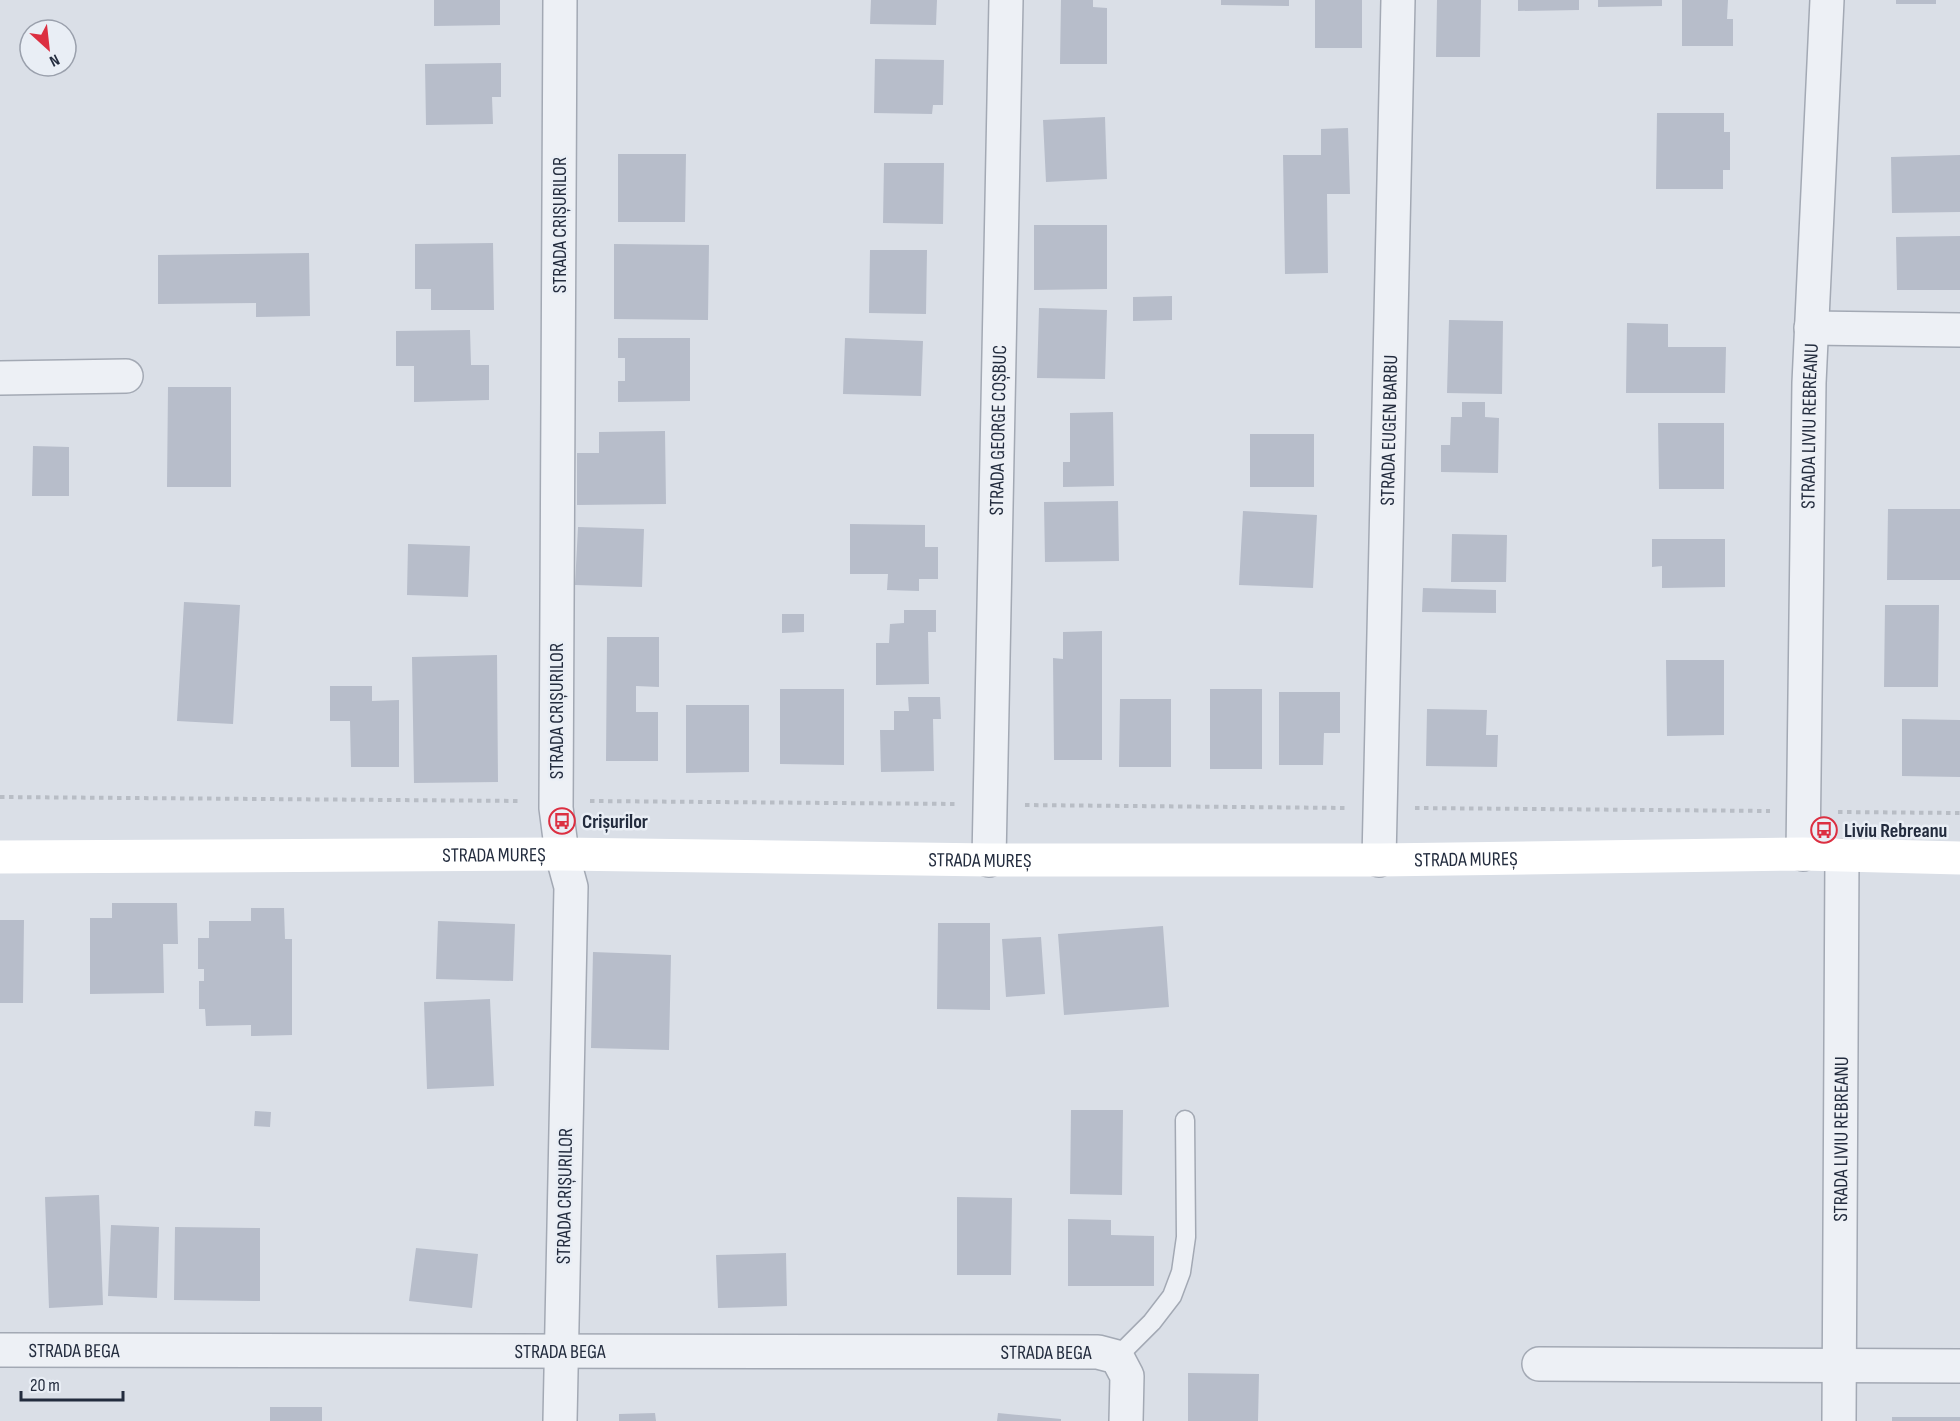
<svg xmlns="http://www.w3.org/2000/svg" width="1960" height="1421" font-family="'Sofia Sans Condensed',sans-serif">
<rect width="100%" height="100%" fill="#dadfe7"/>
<path fill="#b7bdca" d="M434,0H500V25L434,26Z
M871,0H937L936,25L870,24Z
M1061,0H1093V7L1107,8V64H1060Z
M1221,0H1289V6L1221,5Z
M1315,0H1362V48H1315Z
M1437,0H1481L1480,57H1436Z
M1518,0H1579V10L1518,11Z
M1598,0H1662V6L1598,7Z
M1682,0H1728L1727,19H1733V46H1682Z
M1896,0H1936V4H1896Z
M875,59L944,60L943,105H933L932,114L874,113Z
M501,63V97H492L493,124L426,125L425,64Z
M1657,113H1724V132H1730V170H1723V189H1656Z
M1105,117L1107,179L1046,182L1043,120Z
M1348,128L1350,194H1327L1328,273L1285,274L1283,155H1321V129Z
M618,154H686L685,222H618Z
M1960,155V212L1892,213L1891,157Z
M884,163H944L943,224L883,223Z
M1034,225H1107V289L1034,290Z
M1960,236V290H1897L1896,237Z
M493,243L494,310H431V289H415V244Z
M614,244L709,245L708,320L614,319Z
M870,250H927L926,314L869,313Z
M309,253L310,316L256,317V303L158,304V255Z
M1172,296V320L1133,321V297Z
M1039,308L1107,310L1105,379L1037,378Z
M1449,320L1503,321L1502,394L1447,393Z
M1627,323L1668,324V347H1726L1725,393H1626Z
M470,330L471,365H489V400L414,402V366H396V331Z
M618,338H690V401L618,402V381H625V358H618Z
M845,338L923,341L921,396L843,394Z
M168,387H231V487H167Z
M1462,402H1485V417L1499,418L1498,473L1441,472V445H1450L1451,417H1462Z
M1113,412L1114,486L1063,487V462H1070V413Z
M1658,423H1724V489H1659Z
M665,431L666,504L577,505V453H599V432Z
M1250,434H1314V487H1250Z
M33,446L69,447V496H32Z
M1118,501L1119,561L1045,562L1044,502Z
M1888,509H1960V580H1887Z
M1243,511L1317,515L1313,588L1239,585Z
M850,524L925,525V547H938V579H919V591L887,590L888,574H850Z
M578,527L644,529L642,587L575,585Z
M1452,534L1507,535L1506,582H1451Z
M1652,539H1725V587L1662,588V566L1652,567Z
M408,544L470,546L468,597L407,595Z
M1423,588L1496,590V613L1422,612Z
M184,602L240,605L233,724L177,721Z
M1885,605H1939L1938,687H1884Z
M904,610H936V632H928L929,684L876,685V643H889L890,624L904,623Z
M782,614H804V632L782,633Z
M1102,631V760H1054L1053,658L1063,659V632Z
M607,637H659V687L636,686V712H658V761H606Z
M497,655L498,782L414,783L412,657Z
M1666,660H1724V735L1667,736Z
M330,686H372V701L399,700V767H351L350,721H330Z
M780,689H844V765L780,764Z
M1210,689H1262V769H1210Z
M1279,692H1340V733H1324L1323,765H1279Z
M908,697H940L941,719H933L934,771L881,772L880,730H894V711H909Z
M1120,699H1171V767H1119Z
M686,705H749V772L686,773Z
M1427,709L1487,710L1486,735H1498L1497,767L1426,766Z
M1902,719L1960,720V777L1902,776Z
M112,903H177L178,944H163L164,993L90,994V918H112Z
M251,908H284L285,939H292V1035L251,1036V1025L206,1026L205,1009H199V981H204V969H198V938H209V921H251Z
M0,920H24L23,1003H0Z
M438,921L515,924L513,981L436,979Z
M938,923H990V1010L937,1009Z
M1163,926L1169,1007L1064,1015L1058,934Z
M1041,937L1045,994L1006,997L1002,939Z
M593,952L671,955L669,1050L591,1048Z
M490,999L494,1086L427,1089L424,1002Z
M1071,1110H1123L1122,1195L1070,1194Z
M255,1111L271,1112L270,1127L254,1126Z
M99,1195L103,1305L49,1308L45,1197Z
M957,1197L1012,1198L1011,1275H957Z
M1068,1219L1111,1220V1235L1154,1236V1286H1068Z
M111,1225L159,1227L157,1298L108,1296Z
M175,1227L260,1228V1301L174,1300Z
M416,1248L478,1254L472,1308L409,1301Z
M786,1253L787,1306L718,1308L716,1255Z
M1188,1373L1259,1374L1258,1421H1188Z
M270,1407H322V1421H270Z
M655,1413L656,1421H619V1414Z
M998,1413L1061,1419V1421H997Z
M1892,1417H1960V1421H1892Z"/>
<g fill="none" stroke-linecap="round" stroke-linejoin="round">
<g stroke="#a3a9b4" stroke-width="21">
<path id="lane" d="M1117,1357L1152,1322L1172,1296L1181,1272L1186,1237L1185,1120"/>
</g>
<g stroke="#a3a9b4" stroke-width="36">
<g id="street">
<path d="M560,0L556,808L562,854L571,887L560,1421"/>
<path d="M1811,328L1960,330"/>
<path d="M0,378L126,376"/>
<path id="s1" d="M1803,854L1809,383L1827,0"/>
<path id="s2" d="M989,860L1006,0"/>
<path id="s3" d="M1379,860L1398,0"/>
<path id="s4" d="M0,1350L1098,1352L1117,1357L1127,1376L1126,1421"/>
<path d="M1539,1364L1960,1366"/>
<path id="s5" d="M1839,1421L1842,856"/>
</g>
</g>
<path stroke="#b8bdc5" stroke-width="4" stroke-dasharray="4.5 4.5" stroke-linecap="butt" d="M0,797L522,801
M590,801L957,804
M1025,805L1347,808
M1415,808L1770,811
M1838,812L1960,813"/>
<use href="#lane" stroke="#edf0f5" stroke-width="18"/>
<use href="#street" stroke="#edf0f5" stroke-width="33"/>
<path stroke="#fff" stroke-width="33" id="s6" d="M0,857L562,854L989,860H1379L1803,854L1960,858"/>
</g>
<defs>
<g id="bus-ring" transform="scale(1.35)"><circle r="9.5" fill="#e9eef5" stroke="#dc2f41" stroke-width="1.5"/><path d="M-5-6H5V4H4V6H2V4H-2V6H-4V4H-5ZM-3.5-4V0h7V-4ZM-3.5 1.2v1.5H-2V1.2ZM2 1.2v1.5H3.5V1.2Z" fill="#dc2f41"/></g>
</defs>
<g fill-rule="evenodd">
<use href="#bus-ring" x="562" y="821"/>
<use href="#bus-ring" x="1824" y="830"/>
</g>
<g text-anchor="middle" stroke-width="5" stroke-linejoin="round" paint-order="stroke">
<g font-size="20" fill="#232c3e" stroke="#e9eef5">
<text transform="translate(559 225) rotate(-90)" y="7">STRADA CRIȘURILOR</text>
<text dy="7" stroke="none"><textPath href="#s1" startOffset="428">STRADA LIVIU REBREANU</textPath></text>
<text dy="7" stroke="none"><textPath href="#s2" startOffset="430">STRADA GEORGE COȘBUC</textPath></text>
<text dy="7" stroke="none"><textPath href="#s3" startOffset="430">STRADA EUGEN BARBU</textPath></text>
<text transform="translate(556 711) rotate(-90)" y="7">STRADA CRIȘURILOR</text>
<text dy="7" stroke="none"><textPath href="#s6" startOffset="494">STRADA MUREȘ</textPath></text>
<text dy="7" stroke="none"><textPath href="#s6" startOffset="980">STRADA MUREȘ</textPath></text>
<text dy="7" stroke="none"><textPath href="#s6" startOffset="1466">STRADA MUREȘ</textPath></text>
<text dy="7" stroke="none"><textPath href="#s5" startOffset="282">STRADA LIVIU REBREANU</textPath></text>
<text transform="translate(564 1196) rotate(-89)" y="7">STRADA CRIȘURILOR</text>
<text dy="7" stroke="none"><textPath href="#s4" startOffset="74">STRADA BEGA</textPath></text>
<text dy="7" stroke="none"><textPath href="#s4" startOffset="560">STRADA BEGA</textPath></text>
<text dy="7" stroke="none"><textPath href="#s4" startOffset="1046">STRADA BEGA</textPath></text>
</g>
<g font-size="20" font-weight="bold" fill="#232c3e" stroke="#e9eef5" text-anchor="start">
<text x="582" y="828">Crișurilor</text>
<text x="1844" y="837">Liviu Rebreanu</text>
</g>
</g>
<g transform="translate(48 48) rotate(153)"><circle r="28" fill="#e9eef5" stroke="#9aa0ac" stroke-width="1.5"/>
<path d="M0-4.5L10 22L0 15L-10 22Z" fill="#dc2f41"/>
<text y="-9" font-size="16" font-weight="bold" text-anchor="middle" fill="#232c3e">N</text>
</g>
<path d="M21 1391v9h102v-9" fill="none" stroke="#232c3e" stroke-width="3"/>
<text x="30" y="1391" font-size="18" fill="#232c3e" stroke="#e9eef5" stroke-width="4.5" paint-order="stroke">20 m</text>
</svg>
